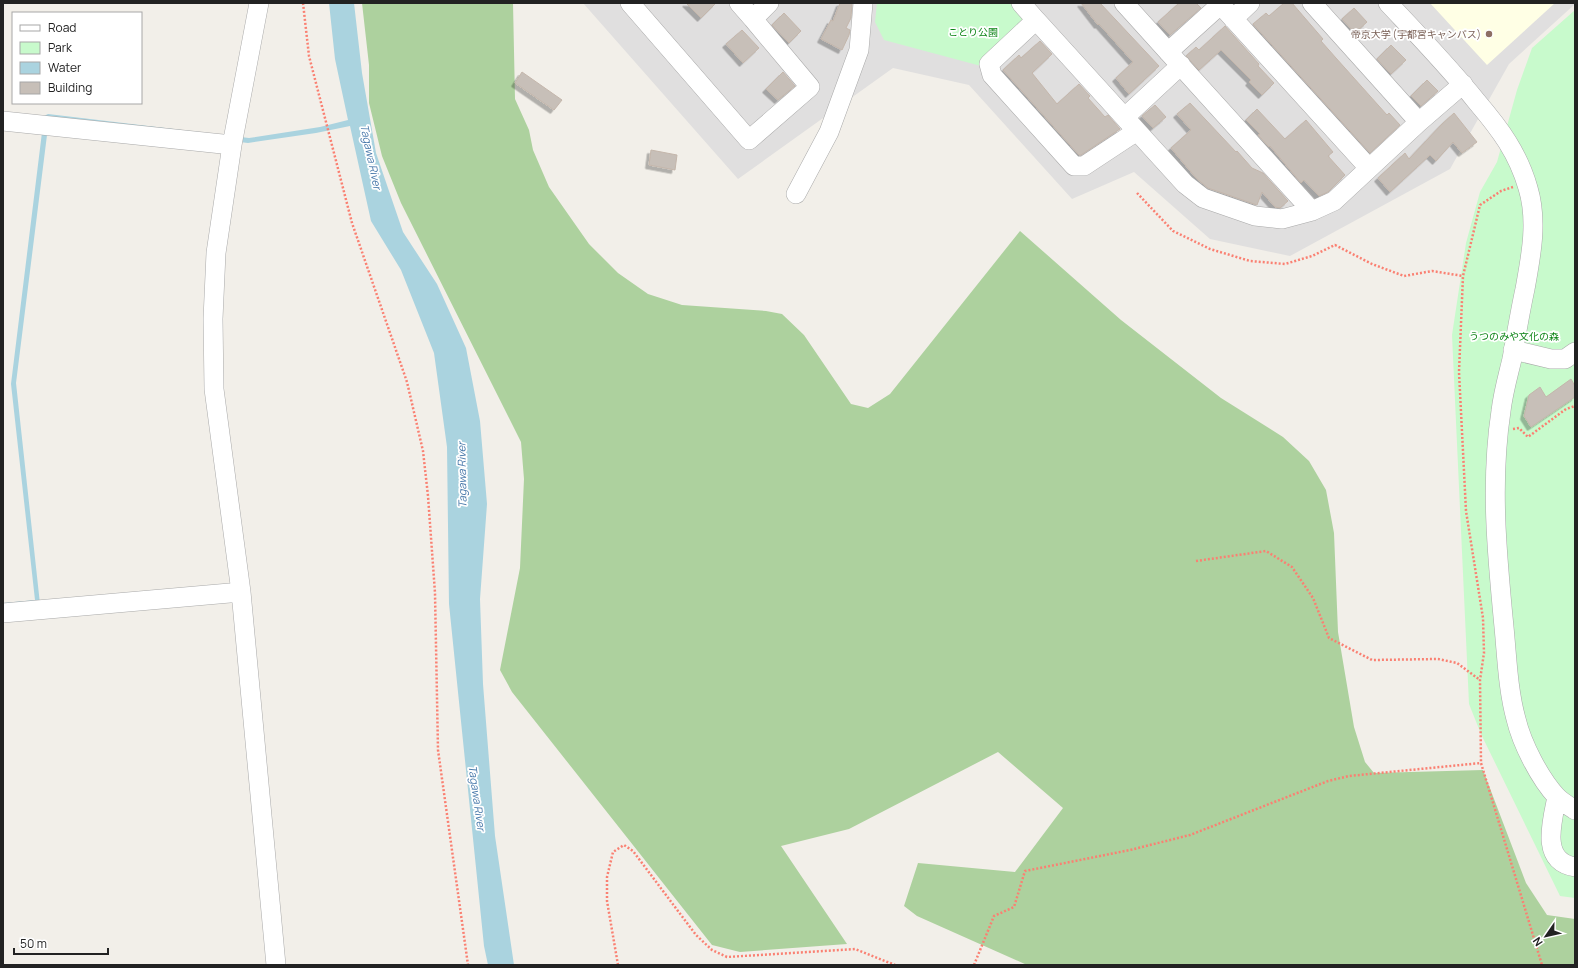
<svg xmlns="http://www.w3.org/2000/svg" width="1578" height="968" font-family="Manrope,'Noto Sans JP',sans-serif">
<defs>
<filter id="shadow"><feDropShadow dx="-3.5" dy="3.5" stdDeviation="0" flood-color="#0004"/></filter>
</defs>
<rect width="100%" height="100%" fill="#f2efe9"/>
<path fill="#e0dfdf" d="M583,3H1575V4L1509,64L1450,169L1290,256L1210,239L1134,172L1072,199L969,85L893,68L738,179Z"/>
<path fill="#ffffe5" d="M1430,3H1555L1487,65Z"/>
<path fill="#add19e" d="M362,3H513L515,99L529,130L533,150L549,187L589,244L618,273L648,294L682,305L766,311L782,314L804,335L851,404L868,408L890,394L1020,231L1121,320L1221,398L1283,437L1309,461L1326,490L1334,533L1338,632L1354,727L1365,762L1374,773L1483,770L1526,883L1547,915L1575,919V965H1027L917,916L904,906L918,863L1015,872L1063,808L998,752L849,829L781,846L847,944L740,952L712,945L512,692L500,670L520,568L524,479L521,442L401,203L382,156L369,103V65Z"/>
<path fill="#c8facc" d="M877,3H1015L1030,20L981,66L884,40L875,22Z
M1575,10V898L1560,896L1481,734L1469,704L1452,335L1466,243L1480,192L1497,162L1517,90L1532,48Z"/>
<path fill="#aad3df" d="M329,3H354L362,73L376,153L403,232L437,284L466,348L480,421L487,504L480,599L483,684L495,836L514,965H488L484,946L449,604L447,447L434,353L401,270L371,221L350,126L316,133L248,143L49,119L16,383L40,604L3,607V603L35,600L11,384L44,116L48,114L249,138L320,127L348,120L335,59Z"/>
<path fill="#c7bfb8" stroke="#c4b6ab" filter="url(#shadow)" d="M686,3H716L701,18Z
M840,3H852L851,18L846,28L850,30L849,35L842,50L821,39L831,20L833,21Z
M1081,3H1100L1159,66L1129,94L1116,78L1133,62L1099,24L1098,25Z
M1179,3H1196L1201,8L1170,35L1158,22Z
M1284,3H1292L1323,39L1321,41L1336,58L1387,115L1389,113L1400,125L1370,153L1253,24L1266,13L1269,16Z
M1354,8L1367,22L1355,33L1342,19Z
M784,13L801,31L789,43L772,25Z
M1225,26L1259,64L1258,66L1274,83L1262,95L1249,82L1251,80L1221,50L1199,70L1186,56L1196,47L1199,50Z
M742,30L759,48L743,63L726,44Z
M1040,41L1052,54L1032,73L1057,104L1079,84L1090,96L1088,98L1105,117L1108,115L1120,129L1081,155H1079L1003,70L1019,55L1021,58Z
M1391,45L1406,60L1391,74L1377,59Z
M522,72L562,100L554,110L515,83Z
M783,72L795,86L778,100L766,89Z
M1427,80L1438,91L1421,106L1411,96Z
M1190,103L1236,152L1237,151L1252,168L1263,173L1288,201L1280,208L1275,207L1262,192L1257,205L1208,188L1196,178L1171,148L1191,130L1177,114Z
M1155,105L1166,117L1153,128L1142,116Z
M1257,109L1285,139L1306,120L1333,152L1328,156L1345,175L1328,192L1319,196L1304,180L1301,183L1270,146L1269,147L1258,135L1260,134L1246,120Z
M1454,113L1477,142L1462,153L1453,142L1436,161L1430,155L1390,192L1378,178L1405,153L1409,159L1442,124Z
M651,150L677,155L675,170L649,165Z
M1571,379L1575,386V397L1531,427L1524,416L1529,395L1540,387L1546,397Z"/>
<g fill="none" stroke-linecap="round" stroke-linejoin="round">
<g stroke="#a9a9a9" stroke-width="20">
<path id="minor" d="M259,3L232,145L216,253L213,319L214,389L241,592L276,965
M630,3L749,140L810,87L753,19
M739,3L753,19L769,3
M1021,3L1036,20L989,64L992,75L1074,166H1084L1137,131
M1124,3L1312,211
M1219,3L1369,168
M1312,3L1419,122
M1388,3C1418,35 1449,67 1477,102C1500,129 1518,153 1528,188C1538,221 1531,256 1525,289C1520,312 1516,336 1512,359C1508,376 1503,393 1501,411C1490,483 1497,555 1504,627C1507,658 1508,690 1516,719C1522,744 1540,779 1557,797C1562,802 1569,806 1575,810
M1233,19L1250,3
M1036,20L1185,184L1203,198L1255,216L1282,219L1312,211L1334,201L1419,122L1463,84
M1168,52L1220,5
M1125,117L1181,65
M3,121L232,145
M796,194L829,132L859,50L863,3
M1513,350L1551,359H1565L1575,352
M3,613L241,592
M1557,797C1552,822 1540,861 1575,867"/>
</g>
<path stroke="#fa8072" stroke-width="2.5" stroke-dasharray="2 2" stroke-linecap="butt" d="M303,3L309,56L352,223L407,382L423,451L428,496L435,593L438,750L468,965
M1513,187L1501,191L1480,205L1463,276L1459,372L1466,511L1483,618L1484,653L1480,680L1481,763L1542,965
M1137,193L1173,231L1210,249L1250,261L1285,264L1312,256L1335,245L1372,264L1404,276L1432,271L1463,276
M1513,429L1519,428L1528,437L1566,409L1575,406
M1196,561L1266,551L1292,567L1313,598L1329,638L1372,660L1438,659L1457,663L1480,680
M618,965L607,901V877L613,852L624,845L633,851L696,935L712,950L727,957L855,949L895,965
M974,965L994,916L1014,907L1025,871L1130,850L1190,835L1328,781L1349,776L1481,763"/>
<use href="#minor" stroke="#fff" stroke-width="19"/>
</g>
<circle fill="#8d6e63" stroke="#fff" stroke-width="1.5" cx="1489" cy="34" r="4"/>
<g text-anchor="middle" stroke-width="3.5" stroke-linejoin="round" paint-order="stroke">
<g font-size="10" fill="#0c8416" stroke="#fff">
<text x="973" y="36">ことり公園</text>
<text x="1514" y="340">うつのみや文化の森</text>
</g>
<g font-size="10" fill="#785e54" stroke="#fff" text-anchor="end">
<text x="1481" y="38">帝京大学 (宇都宮キャンパス)</text>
</g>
<g font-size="11" font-style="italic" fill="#4a7aab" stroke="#fff">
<text transform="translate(371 157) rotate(78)" y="4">Tagawa River</text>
<text transform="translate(462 475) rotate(-91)" y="4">Tagawa River</text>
<text transform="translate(477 798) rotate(82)" y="4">Tagawa River</text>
</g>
</g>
<rect width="1578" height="968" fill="none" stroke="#222222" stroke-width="8"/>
<rect x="12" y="12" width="130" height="92" fill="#ffffff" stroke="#a7a7a7"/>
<rect x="20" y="25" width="20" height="6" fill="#ffffff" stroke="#a7a7a7"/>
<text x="48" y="32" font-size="12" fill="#222222">Road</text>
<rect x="20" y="42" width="20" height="12" fill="#c8facc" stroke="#a7a7a7"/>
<text x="48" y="52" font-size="12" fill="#222222">Park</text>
<rect x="20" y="62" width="20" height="12" fill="#aad3df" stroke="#a7a7a7"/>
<text x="48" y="72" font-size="12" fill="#222222">Water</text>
<rect x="20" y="82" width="20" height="12" fill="#c7bfb8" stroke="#a7a7a7"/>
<text x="48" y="92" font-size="12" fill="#222222">Building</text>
<g transform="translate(1546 936) rotate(236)" stroke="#ffffff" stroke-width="3" paint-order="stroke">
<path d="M0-3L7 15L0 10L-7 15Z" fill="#222222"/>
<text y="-6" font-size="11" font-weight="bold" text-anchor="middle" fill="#222222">N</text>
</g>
<path d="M14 948v6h94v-6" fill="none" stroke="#222222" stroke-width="2"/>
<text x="20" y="948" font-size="12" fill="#222222" stroke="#ffffff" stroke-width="3" paint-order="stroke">50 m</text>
</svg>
